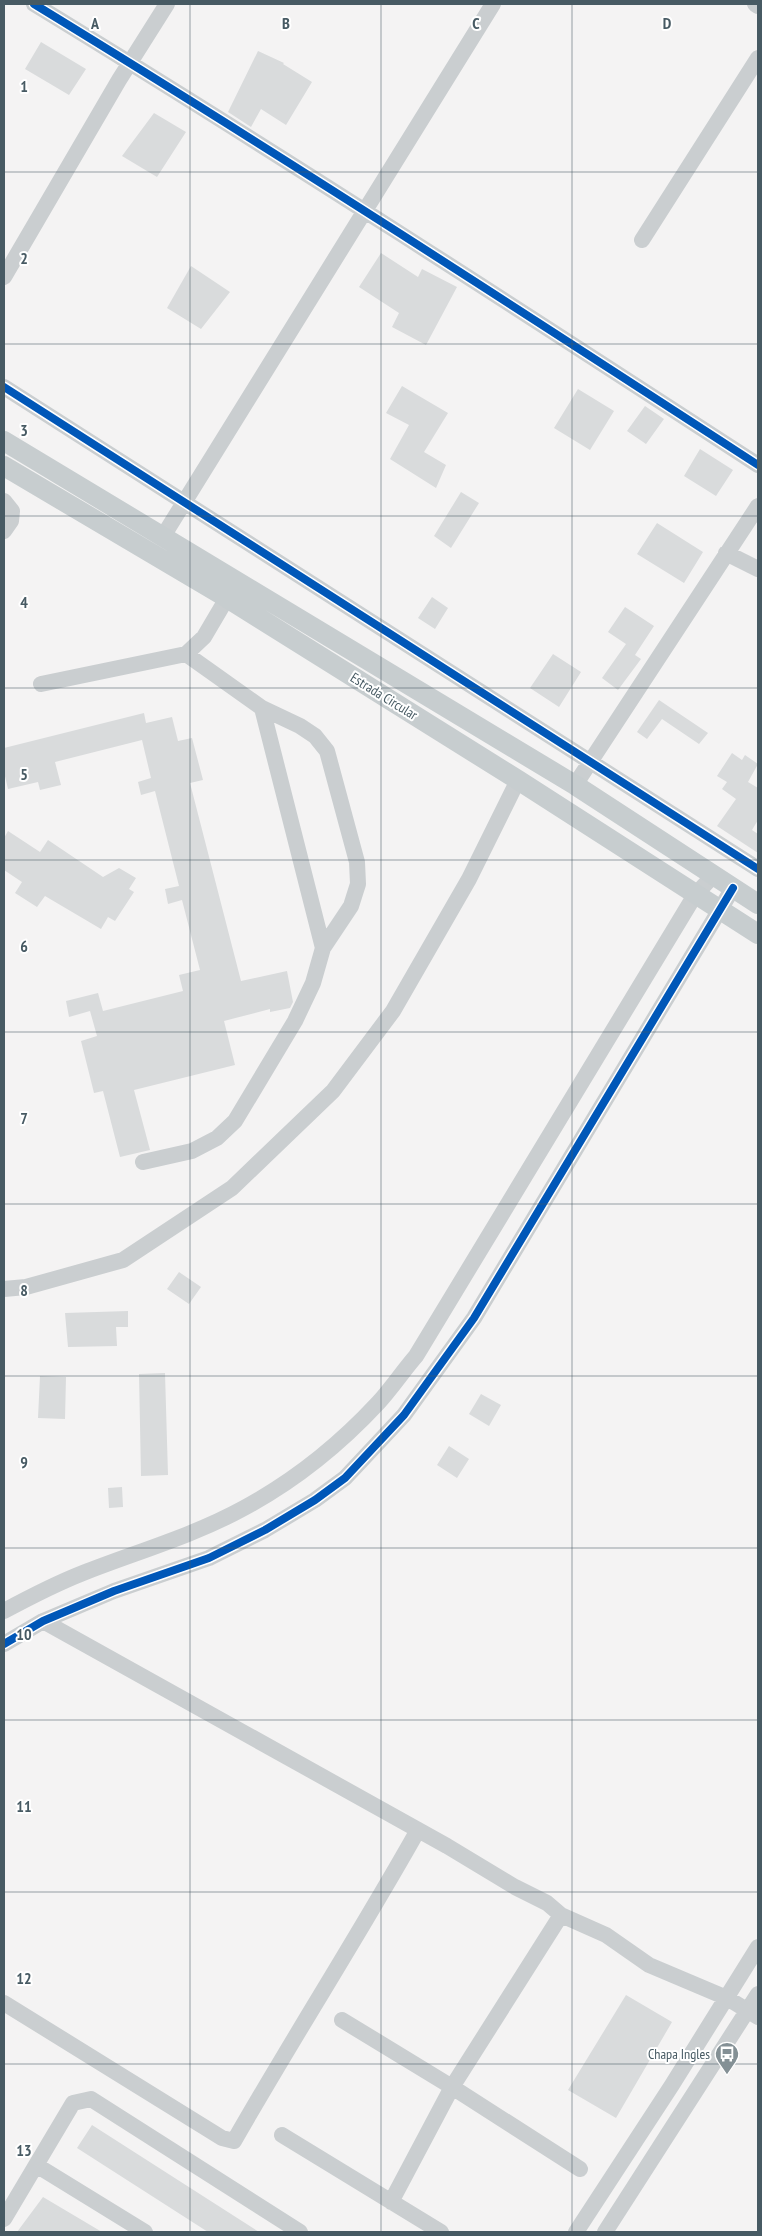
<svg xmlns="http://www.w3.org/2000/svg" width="762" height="2236" font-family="'PT Sans Narrow',sans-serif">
<rect width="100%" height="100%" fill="#f4f3f3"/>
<path fill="#d9dbdc" d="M41,42L86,69L69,95L25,69Z
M258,51L284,63L283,64L312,82L286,125L261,109L251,127L228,112Z
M154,113L186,132L157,177L122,156Z
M381,253L418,277L422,269L457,287L426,345L392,327L399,313L359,287Z
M191,266L230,292L201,329L167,308Z
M402,386L448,413L424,452L446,465L436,488L390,459L409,425L386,413Z
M578,389L614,411L590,450L554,428Z
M645,406L664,419L646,444L627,431Z
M700,449L733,470L716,496L684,476Z
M461,492L479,503L451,548L434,536Z
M657,523L703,552L684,583L637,554Z
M432,597L448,608L435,629L418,618Z
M625,607L654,626L635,655L641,659L618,690L602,678L626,644L608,632Z
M553,654L581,672L559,707L530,688Z
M659,700L708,733L699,744L662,719L647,739L637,732Z
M144,713L146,723L172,717L178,741L192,738L203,780L190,783L241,981L287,971L293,1002L290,1008L270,1012V1009L224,1021L235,1065L134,1090L150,1150L120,1157L103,1091L94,1093L81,1041L97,1036L90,1011L69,1017L66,1001L98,993L103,1011L183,991L179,975L200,970L182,900L168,904L165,889L179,886L155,791L141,795L138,782L151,778L142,740L55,762L61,785L40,790L38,782L8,789L4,772V748Z
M732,753L742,760L745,755L758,764L748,782L758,788V820L752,830L758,834V853L717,826L736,799L722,789L727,782L717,776Z
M8,831L40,852L48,840L103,877L119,868L136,878L129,889L134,892L115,921L108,917L101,929L45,896L37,907L15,893L22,882L4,870V838Z
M179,1272L201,1287L189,1304L167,1289Z
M128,1311V1327H116L117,1346L68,1347L65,1313Z
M165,1373L168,1475L141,1476L139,1374Z
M40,1376L66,1377L65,1419L38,1418Z
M481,1394L501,1405L489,1426L469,1414Z
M449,1446L469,1459L457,1478L437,1465Z
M122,1487L123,1507L109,1508L108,1488Z
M626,1995L672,2022L616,2118L568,2090Z
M92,2125L259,2232H208L77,2148Z
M43,2197L102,2232H17Z"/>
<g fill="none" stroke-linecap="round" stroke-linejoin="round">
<path stroke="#caced0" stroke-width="16" d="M34,4C278,153 518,309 758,465
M755,4L758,6
M642,240L758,58
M4,277L119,80L167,4
M4,387L758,869
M4,501L12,511L11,521L4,531
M162,538L493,4
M726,553L758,569
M41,684L186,654L204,637L227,598
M262,708L323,948
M575,785L758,506
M143,1162L192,1151L217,1138L235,1121L295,1021L313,983L323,948L351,906L358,884L357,862L327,751L315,736L300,726L262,708L186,654
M4,1289L26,1287L123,1260L232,1188L333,1091L393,1011L469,879L518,780
M4,1611C30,1597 55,1584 83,1573C136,1552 193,1536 244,1508C294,1481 339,1445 378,1403C391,1389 403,1371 416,1356L695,895L713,876
M43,1621L447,1846L515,1887L547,1903L561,1915L606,1935L649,1965L727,1998L758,2017
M4,1644L43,1621L114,1591L209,1558L265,1530L315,1500L345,1478L404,1415L474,1318L733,888
M4,2003L222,2138L234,2141C294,2036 359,1935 418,1830
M342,2020L452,2087L580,2169
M282,2135L441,2232
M36,2165L145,2232
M391,2202L452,2087L561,1915
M4,2219L73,2103L91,2099L300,2232
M576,2232L672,2085L758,1947
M605,2232L758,1994"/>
<path stroke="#c7cdcf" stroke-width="20" d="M4,441L575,785L758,904
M4,466L227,598L518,780L758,934"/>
<g stroke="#fff" stroke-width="11">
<path id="cycleway" d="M34,4C278,153 518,309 758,465
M4,387L758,869
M4,1644L43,1621L114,1591L209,1558L265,1530L315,1500L345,1478L404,1415L474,1318L733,888"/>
</g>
<use href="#cycleway" stroke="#0057b8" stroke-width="8"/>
</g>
<path fill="none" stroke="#475a63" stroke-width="1" stroke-opacity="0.55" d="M190,4V2232M381,4V2232M572,4V2232M4,172H758M4,344H758M4,516H758M4,688H758M4,860H758M4,1032H758M4,1204H758M4,1376H758M4,1548H758M4,1720H758M4,1892H758M4,2064H758"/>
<defs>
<g id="bus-pin" transform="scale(1.25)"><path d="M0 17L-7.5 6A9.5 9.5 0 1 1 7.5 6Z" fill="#849095" stroke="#fff"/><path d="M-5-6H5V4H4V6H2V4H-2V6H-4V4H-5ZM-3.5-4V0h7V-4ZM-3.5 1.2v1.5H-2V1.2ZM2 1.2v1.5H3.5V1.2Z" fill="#fff"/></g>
</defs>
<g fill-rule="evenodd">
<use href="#bus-pin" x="727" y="2054"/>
</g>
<g text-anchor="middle" stroke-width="4" stroke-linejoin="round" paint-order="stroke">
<g font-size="14" fill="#475a63" stroke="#fff">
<text transform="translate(384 696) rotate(32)" y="5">Estrada Circular</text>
</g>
<g font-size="14" fill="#475a63" stroke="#fff" text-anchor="end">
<text x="710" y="2059">Chapa Ingles</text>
</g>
</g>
<g font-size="16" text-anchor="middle" font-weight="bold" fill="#475a63" stroke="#fff" stroke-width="4" stroke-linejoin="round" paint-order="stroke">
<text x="95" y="29">A</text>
<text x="286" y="29">B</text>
<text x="476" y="29">C</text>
<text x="667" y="29">D</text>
<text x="24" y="92">1</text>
<text x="24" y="264">2</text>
<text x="24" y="436">3</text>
<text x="24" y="608">4</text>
<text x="24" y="780">5</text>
<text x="24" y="952">6</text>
<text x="24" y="1124">7</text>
<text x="24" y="1296">8</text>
<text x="24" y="1468">9</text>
<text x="24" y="1640">10</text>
<text x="24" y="1812">11</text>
<text x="24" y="1984">12</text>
<text x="24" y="2156">13</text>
</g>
<rect width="762" height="2236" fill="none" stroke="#475a63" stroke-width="10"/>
</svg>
